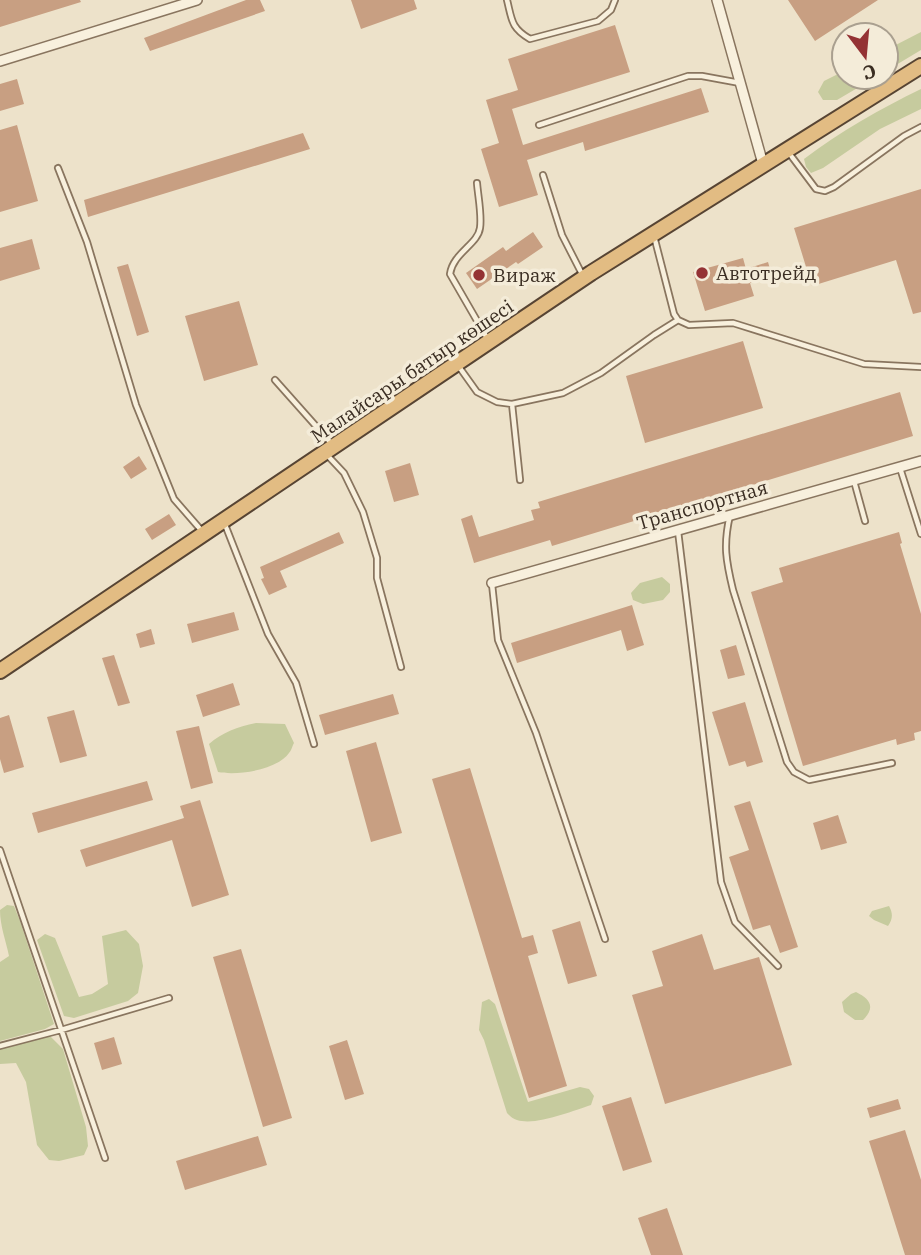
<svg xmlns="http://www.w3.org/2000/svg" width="921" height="1255" font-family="'IBM Plex Serif',serif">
<rect width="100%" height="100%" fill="#ede2ca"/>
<path fill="#c6cb9e" d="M921,32V50L886,71V50Z
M844,71V77H876L837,100H823L818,92L824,81Z
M921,89V109L880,129L823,168L811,173L806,167L804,159C841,131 880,109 921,89Z
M662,577L670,584V592L663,600L643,604L633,600L631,593L640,583Z
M256,723L285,724L294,743C292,746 292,750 289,753C277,770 237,776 218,772L209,744C223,732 237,727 256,723Z
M7,905L14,906L20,921L54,1024L45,1029L0,1041V962L9,956C6,941 0,926 0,910Z
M889,906C893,913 893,919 888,926L874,920L869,916L872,911Z
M126,930L139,944L143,966L138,993L128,1001L74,1018L64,1016L37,940L45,934L55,938L79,997L92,994L108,984L102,936Z
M856,992C870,999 876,1007 863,1020H855L844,1012L842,1002L851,994Z
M489,999L495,1004L528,1102L580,1087L589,1089L594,1096L591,1105C572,1111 536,1126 517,1120C513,1119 510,1116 507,1113L484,1040L479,1030L482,1002Z
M50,1036L63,1049L86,1127L88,1146L84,1155L59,1161L49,1160L37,1145L26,1082L16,1063L0,1064V1049Z"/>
<path fill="#c89f82" d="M0,0H80L81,2L0,27Z
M246,0H260L265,11L150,51L144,38Z
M351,0H414L417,9L361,29Z
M788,0H878L815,41Z
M615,25L630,72L512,109L523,145L701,88L709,112L585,151L583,142L527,160L538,195L499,207L481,149L499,143L486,100L518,90L508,59Z
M17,79L24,104L0,111V84Z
M17,125L38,201L0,212V130Z
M303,133L310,149L88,217L84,200Z
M921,189V312L913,314L896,260L812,286L794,228Z
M533,232L543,247L518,264L516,262L477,289L466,273L503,247L506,251Z
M32,239L40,269L0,281V248Z
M743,258L746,269L768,262L772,276L750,283L754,296L705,311L693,272Z
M128,264L149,332L137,336L117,267Z
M239,301L258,365L204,381L185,316Z
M743,341L763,408L645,443L626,376Z
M900,392L913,436L552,546L550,540L474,563L461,519L472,515L479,537L534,520L531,510L540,508L538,502Z
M139,456L147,469L131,479L123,467Z
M410,463L419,495L394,502L385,471Z
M169,514L176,525L152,540L145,529Z
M339,532L344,543L280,571L287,587L269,595L261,579L264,578L260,567Z
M899,532L902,543L900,544L921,614V731L914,733L915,740L897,745L896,739L803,766L751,592L783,582L779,568Z
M632,605L644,645L627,651L621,630L517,663L511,643Z
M234,612L239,630L192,643L187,624Z
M151,629L155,644L140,648L136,634Z
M736,645L745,675L728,679L720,650Z
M114,655L130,703L118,706L102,658Z
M233,683L240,705L203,717L196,695Z
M393,694L399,714L325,735L319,715Z
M745,702L763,762L747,767L745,761L729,766L712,712Z
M74,710L87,756L60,763L47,717Z
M9,715L24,767L4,773L0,759V718Z
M199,726L213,783L191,789L176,731Z
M376,742L402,833L371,842L346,751Z
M470,768L522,938L533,935L538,953L528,956L567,1086L529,1098L432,779Z
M147,781L153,800L38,833L32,813Z
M200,800L229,895L192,907L172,840L86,867L80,850L184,818L180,806Z
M750,801L798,947L780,953L770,925L753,930L729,857L749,850L734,806Z
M838,815L847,843L821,850L813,823Z
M580,921L597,976L568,984L552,930Z
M702,934L714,970L759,957L792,1065L665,1104L632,995L663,986L652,951Z
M241,949L292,1118L263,1127L213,957Z
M114,1037L122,1064L102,1070L94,1043Z
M347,1040L364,1094L345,1100L329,1046Z
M631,1097L652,1162L623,1171L602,1106Z
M898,1099L901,1109L870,1118L867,1108Z
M905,1130L921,1180V1255H905L869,1141Z
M258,1136L267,1165L185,1190L176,1161Z
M667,1208L683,1255H651L638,1218Z"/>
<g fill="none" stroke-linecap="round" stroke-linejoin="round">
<g stroke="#89755f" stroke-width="8">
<path id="service" d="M507,0C512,20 511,28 530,39L598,21L611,10L615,0
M539,125L688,76H702L740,83
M789,153L816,189L825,191L834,187L904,136L921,127
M58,168L87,242L136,405L174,499L201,530
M543,175L562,235L582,274
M477,183C478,196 482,215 480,228C478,244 453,253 450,274L487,338
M654,236L674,314L678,320L689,325L733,323L864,364L921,367
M457,364L477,392L497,402L512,404L563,393L601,373L654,335L678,320
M275,380L331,443
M512,404L520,480
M328,456L344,473L363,512L377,558V578L401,667
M900,468L921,534
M854,481L865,521
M730,515C723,545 726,561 733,590L787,762L794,772L809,780L892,763
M224,522L268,634L296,683L314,744
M678,531L721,882L735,922L778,966
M492,584L498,640L536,733L605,939
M0,850L105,1158
M0,1046L61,1030L169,998"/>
</g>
<g stroke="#89755f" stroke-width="12">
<path id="minor" d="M717,0L763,164
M0,61L197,0
M492,583L921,461"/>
</g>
<g stroke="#574433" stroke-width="18">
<path id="trunk" d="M0,671L591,273L921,66"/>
</g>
<use href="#service" stroke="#f8f0dd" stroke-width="4.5"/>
<use href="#minor" stroke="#f8f0dd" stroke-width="9"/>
<use href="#trunk" stroke="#e2bc83" stroke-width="14"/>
</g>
<g fill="#943234" stroke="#f4ecd9" stroke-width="2.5">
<circle cx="702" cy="273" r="7"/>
<circle cx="479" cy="275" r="7"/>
</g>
<g text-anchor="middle" stroke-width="7" stroke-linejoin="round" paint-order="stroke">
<g font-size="19" fill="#3a2d22" stroke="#f4ecd9" text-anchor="start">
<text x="716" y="280">Автотрейд</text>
<text x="493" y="282">Вираж</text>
</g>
<g font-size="19" fill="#3a2d22" stroke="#f4ecd9">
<text transform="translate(412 371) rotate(-34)" y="7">Малайсары батыр көшесі</text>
<text transform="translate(702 505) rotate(-16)" y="7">Транспортная</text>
</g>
</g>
<g transform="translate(865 56) rotate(164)"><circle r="33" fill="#f4ecd9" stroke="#aaa090" stroke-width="2"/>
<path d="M0-5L12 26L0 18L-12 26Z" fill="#943234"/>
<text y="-10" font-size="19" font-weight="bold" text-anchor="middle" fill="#3a2d22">С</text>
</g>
</svg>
